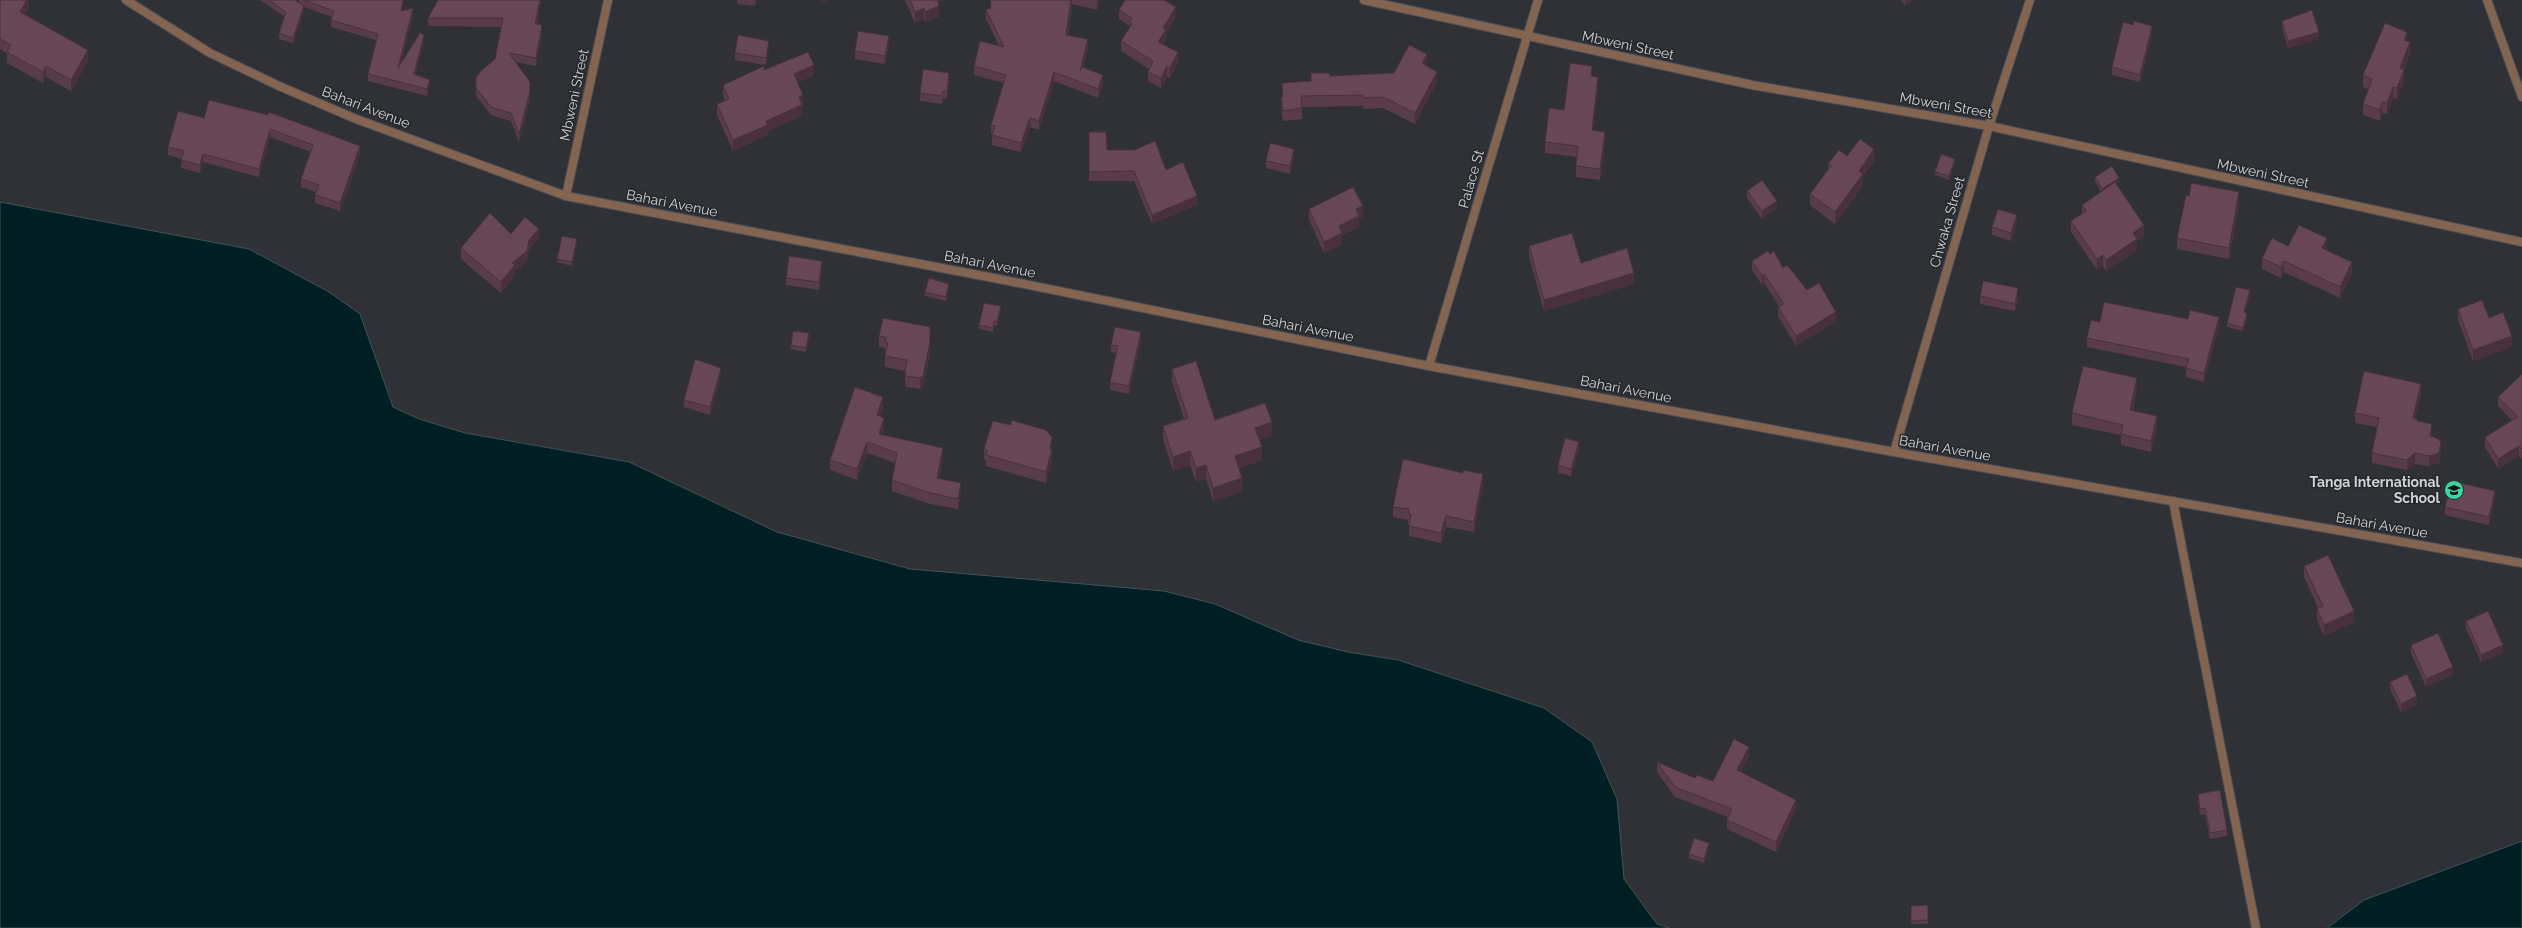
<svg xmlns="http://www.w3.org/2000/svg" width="2522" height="928" font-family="Raleway,sans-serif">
<rect width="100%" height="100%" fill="#2f3136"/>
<path fill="#001f23" stroke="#3e5558" d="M0,202L249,249L329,292L360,314L393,407L419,419L465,433L629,462L777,532L910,569L1164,591L1215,604L1298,640L1348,652L1398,660L1544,708L1592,742L1617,799L1624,879L1657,924L1670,928H0Z
M2522,841V928H2327L2364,900Z"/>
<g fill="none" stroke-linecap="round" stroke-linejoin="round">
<g stroke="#4c4e53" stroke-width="10">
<path id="service" d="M2173,501L2256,928"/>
</g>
<g stroke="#4c4e53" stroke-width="10">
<path id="minor" d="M1364,0L1752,85L1989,126L2522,242
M2487,0L2522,97
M566,196L608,0
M1429,366L1538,0
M1894,452L1989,126L2030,0"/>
</g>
<g stroke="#4c4e53" stroke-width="10">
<path id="tertiary" d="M126,0L210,53L279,86L356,119L566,196L999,279L1429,366L1894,452L2522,563"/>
</g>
<use href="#service" stroke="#836450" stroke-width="8"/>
<use href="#minor" stroke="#836450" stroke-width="8"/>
<use href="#tertiary" stroke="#836450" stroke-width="8"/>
</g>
<path fill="#593c49" d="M0,0H29V7L25,14L88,61L71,91L46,77L43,83L7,63V53L0,49Z
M260,0H295L299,3V0H404L402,10L413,15L401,63L424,42L415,74L430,87L427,96L368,81V74L376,40L331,27V20L332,17L304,7V12L293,43L279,39V33L284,16Z
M444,0H541L537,24L542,33L536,66L516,62L530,99L519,142L511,121L491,115L476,96V78L495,59L502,27L428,26V18Z
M737,0H756L755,6L737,4Z
M905,0H943L938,2L939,17L925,23L924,19L915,23Z
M990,0H1100L1097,10L1072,4L1068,36L1088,48L1083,67L1103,84L1098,98L1054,81L1039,130L1030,127L1021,152L992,145V134H991V125L1004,83L974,75V66L999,46L986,19V10L990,8Z
M1901,0H1913L1905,6Z
M1119,10L1176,17L1166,34V40L1163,44L1178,62L1170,78L1167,76L1161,88L1148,81V72L1149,69L1121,51V41L1130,28V26L1119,19Z
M2282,21L2319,39L2288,48L2282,28Z
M2133,25L2152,33L2140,82L2112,75V67Z
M2407,41L2410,53L2404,70V81L2397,99L2393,98L2387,114L2382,113L2380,121L2363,115V104L2369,89L2363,87V75Z
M889,43L885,64L855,59V51Z
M769,49L766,65L735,60V53Z
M1427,65L1426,66L1437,82L1415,124L1383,108L1364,109L1363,106L1302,107V119L1283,121L1281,108V97H1282V83L1311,81L1330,76L1394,73Z
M764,70L814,75L797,83L803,105L802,106V116L768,131V135L733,151L717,115V104L725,101L723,95V85Z
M1592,76L1598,88L1593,130L1605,143L1600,180L1576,177V166L1577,157L1545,153V142L1564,110Z
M949,80L947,99L943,98L942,104L920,101V93Z
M209,100L360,154L340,211L315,203V195L316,192L301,187V179L311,152L270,137L259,177L203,162L200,173L181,168L182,159L168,155V147L204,118Z
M1089,132L1107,150L1166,170L1197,205L1152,224L1134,181H1089Z
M1294,156L1290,174L1266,168V161Z
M1847,156L1874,161L1863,176V185L1835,224L1810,205V194L1828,169V164Z
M1955,162L1949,180L1935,175V172Z
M2095,177L2119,182L2116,184L2144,236L2137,241V250L2106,271L2103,266L2097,270L2071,232V221L2082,214V205L2101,192L2095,181Z
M1747,191L1777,208L1762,219L1747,198Z
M2189,196L2239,203L2229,259L2177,249V238Z
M1309,209L1363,217L1359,218V227L1342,235V244L1324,253L1309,220Z
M2017,223L2011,241L1992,235V227Z
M511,234L539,239L529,250L527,261L515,271V276L501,293L461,259V248Z
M577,243L572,266L557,262V259Z
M1529,246L1581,263L1634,284L1544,311L1529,257Z
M2288,246L2327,249V250L2352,273L2340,298L2284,272L2281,278L2262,269V258Z
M1770,254L1783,268L1807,290L1836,321L1796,346L1778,316V307L1779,306L1764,283L1762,285L1752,270V261Z
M822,269L819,290L786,285V278Z
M949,287L946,301L925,296V292Z
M2250,294L2245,313L2247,317L2243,331L2227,327V323Z
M1980,296H2018L2015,311L1980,304Z
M2458,309L2489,318L2512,347L2473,361L2458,320Z
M1001,310L997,326L994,325L993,332L979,329V325Z
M883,318L930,353L923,387L920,389L906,387L905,383V371L885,367V348L879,347V336Z
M2100,322L2219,326L2204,382L2186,377V367L2087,347V338Z
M809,337L806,352L791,349V345Z
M1141,340L1129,394L1110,390V382L1116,353L1111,352V345Z
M1172,369L1215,420L1272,436L1259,440L1262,460L1239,468L1242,492L1213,501L1206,479L1196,482L1190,465L1173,471L1163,439V426L1184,419L1172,382Z
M2522,374V459L2519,456L2498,469L2485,447V437L2512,420L2498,406V397Z
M721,375L710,415L684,407V400Z
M2137,389L2133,410L2157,427L2151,452L2121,445V435L2072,425V413Z
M2421,394L2415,418L2417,421L2432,434V437L2441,453L2439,463L2429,466L2415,464L2407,470L2372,463V453L2377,427L2355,423V413Z
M883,408L880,416L884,428L882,435L943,459L939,479L961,494L958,509L930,504L892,491V480L895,463L867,453L857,480L830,470V460Z
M984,448H1052V460L1046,483L986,466V461L984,459Z
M1579,449L1571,476L1558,473V465Z
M1483,485L1474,532L1446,527L1441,543L1409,536V525H1408V520L1393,517V507Z
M2495,498L2489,525L2445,515V507Z
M2304,566L2354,622L2324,636L2317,620V609L2318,608L2304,577Z
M2466,621L2503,653L2481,662L2466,629Z
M2411,645L2453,675L2426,687L2411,653Z
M2390,682L2417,704L2401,712L2390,689Z
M1749,756L1741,772L1796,809L1776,852L1727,829V820L1728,817L1675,797L1657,772V762L1695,778L1713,781Z
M2198,794L2227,830V836L2210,839L2205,814L2200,815L2198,800Z
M1709,847L1704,863L1689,858V854Z
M1928,905V924H1911V906Z"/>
<path fill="#48313c" d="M27,0H29V7L20,22V12Z
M403,0H404L401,17V11Z
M540,0H541L535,32V24Z
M822,0H829L822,3Z
M934,0H943L934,4Z
M1071,0H1072V4L1066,45V35Z
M1097,0H1100L1097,10Z
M1905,0H1913L1905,6Z
M304,6V12L293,43V38Z
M939,6V17L925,23V12Z
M1176,7V17L1166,34V40L1158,52V42L1163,28Z
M413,8V15L398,74V68Z
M924,8V19L915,23V12Z
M542,25V33L536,66V58Z
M2152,26V33L2140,82V75Z
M2319,32V39L2288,48V41Z
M2407,32V43L2404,40Z
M424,35V42L414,81V74Z
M889,36V43L885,64V56Z
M1088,39V48L1080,80V71Z
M769,41V49L766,65V58Z
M2410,42V53L2400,79V68Z
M88,50V61L71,91V80Z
M1178,52V62L1170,78V68Z
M1427,54V65L1422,74V63Z
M814,65V75L794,84V74Z
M46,66V77L43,83V72Z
M1167,66V76L1161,88V78Z
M2404,70V81L2397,99V88Z
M1054,72V81L1039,130V121Z
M1437,72V82L1415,124V113Z
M949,73V80L947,99V91Z
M1103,75V84L1098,98V89Z
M1598,77V88L1592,141V130Z
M430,80V87L427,96V89Z
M2393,87V98L2387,114V103Z
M530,91V99L519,142V134Z
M803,95L802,116L768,131V135L733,151V140L766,121L799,97Z
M2382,102V113L2380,121V110Z
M1030,118V127L1021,152V143Z
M270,129V137L259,177V169Z
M1605,132V143L1600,180V169Z
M360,146V154L340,211V203Z
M1294,149V156L1290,174V166Z
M1874,149V161L1863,176V185L1835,224V212L1859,171Z
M203,154V162L200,173V165Z
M1955,159V162L1949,180V176Z
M2119,178V182L2102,193V189Z
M2239,192V203L2229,259V248Z
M1197,196V205L1152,224V215Z
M1777,201V208L1762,219V211Z
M1363,206V217L1359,218V227L1342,235V244L1324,253V242L1339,226L1356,209Z
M2017,215V223L2011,241V233Z
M2144,225V236L2137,241V250L2106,271V260L2133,233Z
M539,229V239L529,250L527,261L515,271V276L501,293V282L512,263Z
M2327,238V249L2322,259V248Z
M577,239V243L572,266V262Z
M2103,255V266L2097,270V259Z
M822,261V269L819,290V282Z
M2284,261V272L2281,278V267Z
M2352,262V273L2340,298V287Z
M1634,273V284L1544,311V300Z
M1764,274V283L1762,285V276Z
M949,284V287L946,301V297Z
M2018,288V296L2015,311V304Z
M2250,290V294L2244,316V312Z
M1001,306V310L997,326V322Z
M1836,312V321L1796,346V336Z
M2247,313V317L2243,331V328Z
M2219,317V326L2204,382V373Z
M1141,332V340L1129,394V386Z
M2512,336V347L2473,361V350Z
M930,342V353L923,387L920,389V378Z
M721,368V375L710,415V407Z
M2137,378V389L2130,421V410Z
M2421,384V394L2413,427V417Z
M883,397V408L877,426V415Z
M2157,416V427L2151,452V441Z
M884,418V428L879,445V434Z
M1272,422V436L1255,442V428Z
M2432,424V434L2430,446V436Z
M1052,437V460L1046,483V472L1050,449Z
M867,442V453L857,480V469Z
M1579,442V449L1571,476V469Z
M2441,443V453L2439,463L2429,466V456Z
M2519,446V456L2498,469V459Z
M1262,447V460L1235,469V456Z
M943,448V459L937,489V478Z
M1190,451V465L1173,471V457Z
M2415,453V464L2407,470V460Z
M1206,465V479L1196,482V468Z
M1483,474V485L1474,532V522Z
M1242,478V492L1213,501V488Z
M961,483V494L958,509V499Z
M2495,491V498L2489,525V517Z
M1446,516V527L1441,543V533Z
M2354,611V622L2324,636V625Z
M2503,645V653L2481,662V655Z
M2453,667V675L2426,687V679Z
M2417,696V704L2401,712V704Z
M1749,747V756L1737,780V770Z
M1796,800V809L1776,852V842Z
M1709,843V847L1704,863V859Z"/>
<path fill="#674655" stroke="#48313c" d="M0,0H27L20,12L88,50L71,80L46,66L43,72L7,52L11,45L0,39Z
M269,0H295L304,6L293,38L279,33L286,12Z
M304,0H403L401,11L413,8L398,68L420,33L424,35L414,74L430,80L427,89L368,74L378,34L331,20L334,11Z
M438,0H540L535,24L542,25L536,58L509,53L530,82V91L519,134L511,113L491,107L476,88V78L479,73L495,59L503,18H428Z
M910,0H937L939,6L925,12L924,8L915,12Z
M990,0H1071L1066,35L1088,39L1080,71L1082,67L1103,75L1098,89L1054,72L1039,121L1030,118L1021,143L992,135L995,126L991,125L1006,75L974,66L980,41L1004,47L986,10L991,8Z
M1125,0H1164L1176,7L1163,28L1166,30L1158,42L1178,52L1170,68L1167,66L1161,78L1148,72L1153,61L1121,41L1132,24L1130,22L1132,18L1119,10Z
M2312,10L2319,32L2288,41L2282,21Z
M2134,21L2152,26L2140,75L2112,67L2123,22L2133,25Z
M2385,23L2407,32L2404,40L2410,42L2400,68L2404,70L2397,88L2393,87L2387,103L2382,102L2380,110L2363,104L2372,79L2363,75Z
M858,31L889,36L885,56L855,51Z
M738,35L769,41L766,58L735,53Z
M1409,45L1427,54L1422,63L1437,72L1415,113L1383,97L1364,98L1363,95L1301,96L1302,108L1283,111L1281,97H1283L1282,83L1311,81V73H1330V76L1394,73Z
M808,52L814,65L794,74L803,95L799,97L802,105L766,121L768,125L733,140L717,104L729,99L723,85L764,66V70Z
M1570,63L1592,66L1591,76L1598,77L1592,130L1605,132L1600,169L1576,166L1578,146L1545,142L1549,108L1564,110Z
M923,69L949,73L947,91H943L942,96L920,93Z
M209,100L268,115L269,112L360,146L340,203L315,195L319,185L301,179L313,145L270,129L259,169L203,154L200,165L181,160L184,151L168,147L178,111L204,118Z
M1089,132H1106L1107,150H1134L1155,141L1166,170L1183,162L1197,196L1152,215L1134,171L1089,172Z
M1860,139L1874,149L1859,171L1863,174L1835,212L1810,194L1831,166L1828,164L1839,150L1847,156Z
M1270,143L1294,149L1290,166L1266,161Z
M1941,154L1955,159L1949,176L1935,172Z
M2112,166L2119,178L2102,189L2095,177Z
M1762,180L1777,201L1762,211L1747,191Z
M2115,182L2144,225L2133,233L2137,239L2106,260L2103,255L2097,259L2071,221L2086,211L2082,205Z
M2191,183L2239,192L2229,248L2177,238L2186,195L2189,196Z
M1353,187L1363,206L1356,209L1359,216L1339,226L1342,233L1324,242L1309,209Z
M1998,209L2017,215L2011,233L1992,227Z
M490,213L511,234L525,217L539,229L529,240L527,251L512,263L515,265L501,282L461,248Z
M2299,225L2327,238L2322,248L2352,262L2340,287L2284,261L2281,267L2262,258L2272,238L2288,246Z
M1572,233L1581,263L1627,248L1634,273L1544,300L1529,246Z
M562,236L577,239L572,262L557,259Z
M1768,251L1770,254L1774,251L1783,268L1787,265L1807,290L1819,283L1836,312L1796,336L1778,307L1784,304L1764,274L1762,276L1752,261Z
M789,256L822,261L819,282L786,278Z
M929,278L949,284L946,297L925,292Z
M1983,281L2018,288L2015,304L1980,296Z
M2236,287L2250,290L2244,312L2247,313L2243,328L2227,323Z
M2482,300L2489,318L2503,312L2512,336L2473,350L2458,309Z
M2104,302L2188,319L2190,310L2219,317L2204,373L2186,368L2189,359L2087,338L2091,320L2100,322Z
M984,303L1001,306L997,322L994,321L993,328L979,325Z
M883,318L930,327V342L923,376L920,378L906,376L905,372L907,360L885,356L888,343L885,342L886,337L879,336Z
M1115,327L1141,332L1129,386L1110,382L1118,346L1111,345Z
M793,331L809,333L806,348L791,345Z
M695,359L721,368L710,407L684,400Z
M1196,361L1215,420L1265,403L1272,422L1255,428L1262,447L1235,456L1242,478L1213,488L1206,465L1196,468L1190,451L1173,457L1163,426L1188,418L1172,369Z
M2083,366L2137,378L2130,410L2157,416L2151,441L2121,434L2123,425L2072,413Z
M2364,371L2421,384L2413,417L2417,419V421L2432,424L2430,436L2439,439L2441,443L2439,453L2429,456L2415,453L2407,460L2372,453L2379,418L2355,413Z
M2522,374V449L2519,446L2498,459L2485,437L2518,417L2498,397Z
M855,387L883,397L877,415L884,418L879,434L943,448L937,478L961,483L958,499L930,493L892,480L897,453L867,442L857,469L830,460Z
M1011,420L1046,430L1052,437L1050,449H1052L1046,472L986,455L987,451L984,448L993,421L1011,425Z
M1565,438L1579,442L1571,469L1558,465Z
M1403,459L1463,473V470L1483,474L1474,522L1446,516L1441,533L1409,526L1411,514H1408L1409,509L1393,507Z
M2452,481L2495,491L2489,517L2445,507Z
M2328,555L2354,611L2324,625L2317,609L2323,606L2304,566Z
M2488,611L2503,645L2481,655L2466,621Z
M2438,633L2453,667L2426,679L2411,645Z
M2407,674L2417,696L2401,704L2390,682Z
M1734,739L1749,747L1737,770L1796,800L1776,842L1727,820L1732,809L1675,787L1657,762L1695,778L1697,775L1713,781Z
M2220,790L2227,830L2210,833L2205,808L2200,809L2198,794Z
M1694,838L1709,843L1704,859L1689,854Z
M1928,905V920L1911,921V906Z"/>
<defs>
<g id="school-disc" transform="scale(1)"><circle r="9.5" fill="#3ed4a2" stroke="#25272c"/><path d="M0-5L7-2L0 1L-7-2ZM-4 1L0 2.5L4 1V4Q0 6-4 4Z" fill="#111"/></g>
</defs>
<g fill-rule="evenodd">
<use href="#school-disc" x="2454" y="490"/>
</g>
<g text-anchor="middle" stroke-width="3" stroke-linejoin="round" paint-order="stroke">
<g font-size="14" fill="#d0d2d5" stroke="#25272c">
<text transform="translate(1628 45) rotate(12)" y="5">Mbweni Street</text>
<text transform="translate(574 95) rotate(-78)" y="5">Mbweni Street</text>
<text transform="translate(1946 105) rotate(10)" y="5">Mbweni Street</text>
<text transform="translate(366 107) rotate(21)" y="5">Bahari Avenue</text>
<text transform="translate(2263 173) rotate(12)" y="5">Mbweni Street</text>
<text transform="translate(1471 179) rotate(-74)" y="5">Palace St</text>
<text transform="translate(672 203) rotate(11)" y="5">Bahari Avenue</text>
<text transform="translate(1947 222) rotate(-74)" y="5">Chwaka Street</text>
<text transform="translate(990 264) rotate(11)" y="5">Bahari Avenue</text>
<text transform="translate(1308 328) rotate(11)" y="5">Bahari Avenue</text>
<text transform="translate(1626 389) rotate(11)" y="5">Bahari Avenue</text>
<text transform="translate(1945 448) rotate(10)" y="5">Bahari Avenue</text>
<text transform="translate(2382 525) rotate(10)" y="5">Bahari Avenue</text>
</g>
<g font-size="14" font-weight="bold" fill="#d0d2d5" stroke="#25272c" text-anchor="end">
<text x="2440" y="487">Tanga International<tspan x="2440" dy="16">School</tspan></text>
</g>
</g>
</svg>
